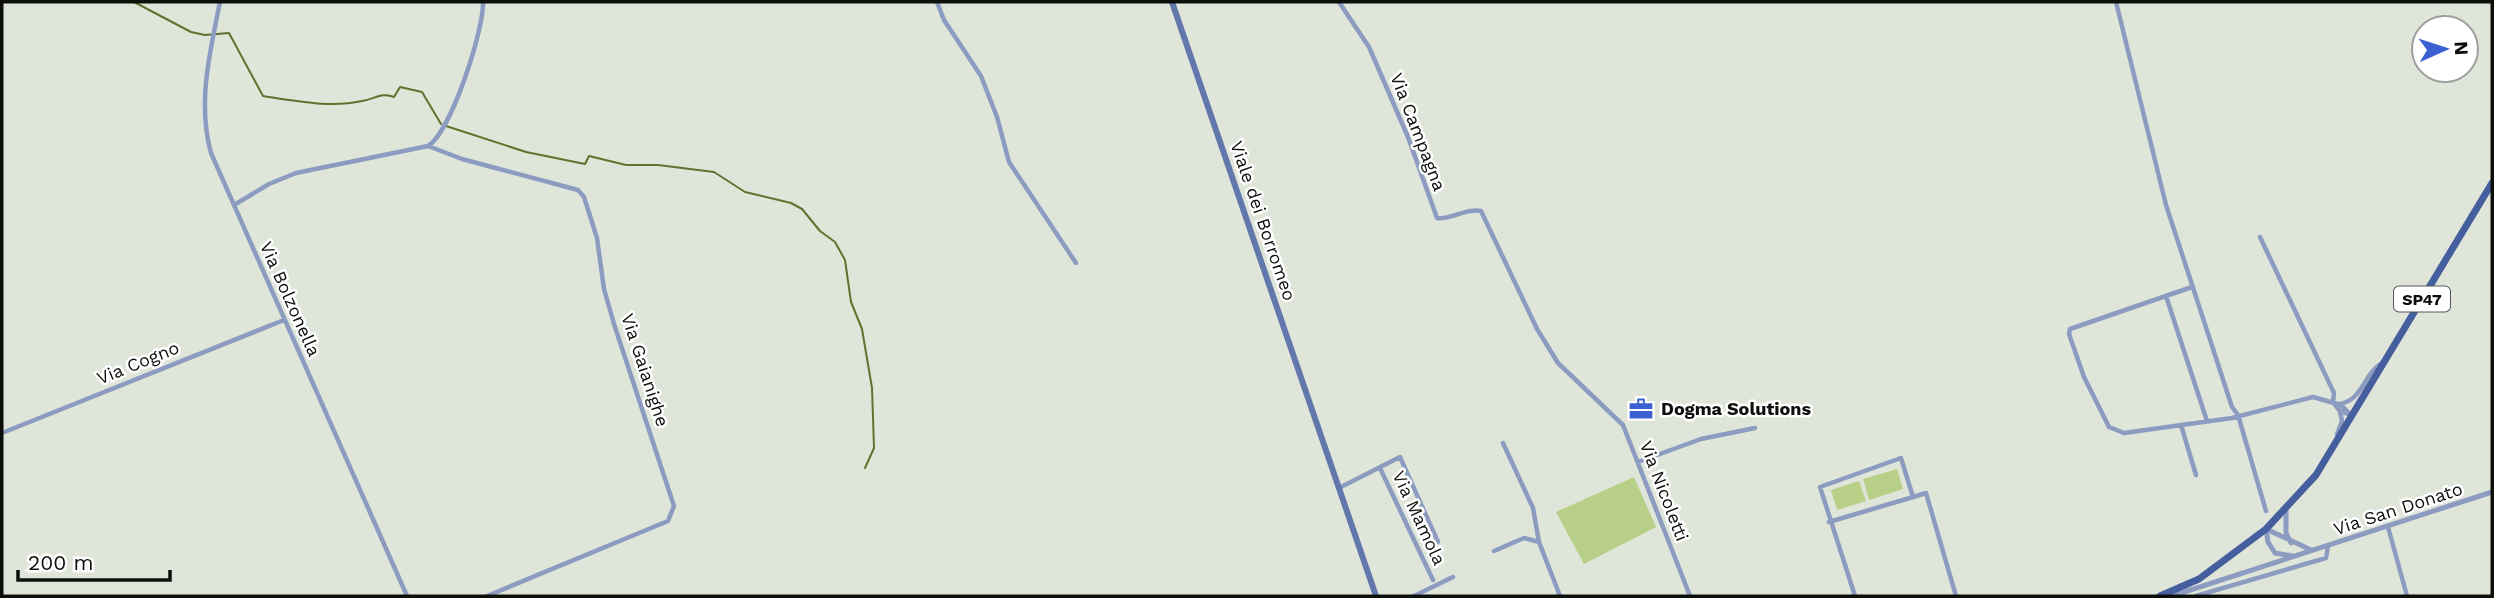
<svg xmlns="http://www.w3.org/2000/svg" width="2494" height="598" font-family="'Work Sans',sans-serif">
<rect width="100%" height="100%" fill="#e0e5d9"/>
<path fill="#b8cf87" d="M1897,469L1903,489L1869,500L1863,479Z
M1634,477L1656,527L1584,564L1556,512Z
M1859,481L1866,501L1837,510L1831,490Z"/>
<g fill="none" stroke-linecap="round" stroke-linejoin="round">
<path stroke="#60732e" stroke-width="2" d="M134,2L191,32L205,35L229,33L263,96C295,101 330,108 362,101C375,99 382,92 394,97L400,87L422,92L441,124
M446,126L526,152L585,164L589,156L626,165H658L714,172L745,192L791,203L802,209L820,231L835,242L845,260L851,302L862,329L872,388L874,448L865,468"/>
<path stroke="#8c9bc0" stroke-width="4.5" d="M220,2C210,52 197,103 211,153L407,596
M937,2L944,20L981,76L997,117L1009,162L1076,263
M1339,2L1369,47L1408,137L1437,218C1452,220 1465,208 1481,211L1537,329L1558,363L1623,425L1690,596
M2116,2L2166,205L2232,407L2238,415L2266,511
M428,146L462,159L578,190L584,197L597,238L604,289L614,324L674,506L668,521L487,596
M234,205L269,184L296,173L428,146C451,132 484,30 483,2
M2260,237L2334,393L2333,402L2340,411L2350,415
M2192,287L2070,329L2069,334L2084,377L2109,427L2124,433L2232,418L2313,397L2341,405L2351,415
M2166,296L2207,421
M2340,404C2364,399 2363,374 2382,363
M2181,425L2196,475
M2,433L284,320
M2337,434L2342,421L2340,412
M1503,443L1533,508L1539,542
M1638,462L1701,439L1755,428
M1380,468L1433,580
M1339,488L1400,457L1438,542
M1913,497L1926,493L1956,596
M1829,522L1913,497L1901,458L1820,487L1855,596
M2388,527L2407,596
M1494,551L1524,538L1539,542L1560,596
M1414,596L1453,577
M2196,596L2326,558L2328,546"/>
<path stroke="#8c9bc0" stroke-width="5" d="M2286,509V533L2291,543
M2266,529L2311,550
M2266,529L2268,542L2275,553L2293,556
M2172,596L2492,492"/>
<path stroke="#6278ad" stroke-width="6" d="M1172,2L1376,596"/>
<path stroke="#455e9e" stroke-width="7" d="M2160,596L2199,579L2266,529L2316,475L2492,183"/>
</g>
<defs>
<g id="office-bare" transform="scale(1.89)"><path d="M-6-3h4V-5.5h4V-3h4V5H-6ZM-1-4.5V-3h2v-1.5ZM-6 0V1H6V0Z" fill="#3b60d1" stroke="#fff" stroke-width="2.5" paint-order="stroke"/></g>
</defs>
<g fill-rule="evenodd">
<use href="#office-bare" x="1641" y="409"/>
</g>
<g text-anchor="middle" stroke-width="5" stroke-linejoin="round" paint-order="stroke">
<rect fill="#fff" stroke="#565754" stroke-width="2" x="2394" y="286.5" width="56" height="25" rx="5"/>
<g font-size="16" font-weight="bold" fill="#0d0f0b">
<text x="2422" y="305">SP47</text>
</g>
<g font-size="18" fill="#0d0f0b" stroke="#fff">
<text transform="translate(1418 132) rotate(69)" y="6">Via Campagna</text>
<text transform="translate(1263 221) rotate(71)" y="6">Viale dei Borromeo</text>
<text transform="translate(290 299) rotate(66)" y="6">Via Bolzonella</text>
<text transform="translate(138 363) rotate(-22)" y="6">Via Cogno</text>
<text transform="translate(645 370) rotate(72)" y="6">Via Gaianighe</text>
<text transform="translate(1664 491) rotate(69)" y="6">Via Nicoletti</text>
<text transform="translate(2398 509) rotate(-18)" y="6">Via San Donato</text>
<text transform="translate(1419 518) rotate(65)" y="6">Via Mamola</text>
</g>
<g font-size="18" font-weight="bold" fill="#0d0f0b" stroke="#fff" text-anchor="start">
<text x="1661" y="415">Dogma Solutions</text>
</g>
</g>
<rect width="2494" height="598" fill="none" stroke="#0d0f0b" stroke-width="7"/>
<g transform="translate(2445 49) rotate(87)"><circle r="33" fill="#ffffff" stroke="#9e9f9d" stroke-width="2"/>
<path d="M0-5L12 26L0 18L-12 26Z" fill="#3b60d1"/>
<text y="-10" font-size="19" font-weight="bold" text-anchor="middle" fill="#0d0f0b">N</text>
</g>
<path d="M18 570v10h152v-10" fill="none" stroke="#0d0f0b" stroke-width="3.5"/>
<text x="28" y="570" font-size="21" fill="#0d0f0b" stroke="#ffffff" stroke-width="5" paint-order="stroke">200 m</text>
</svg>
